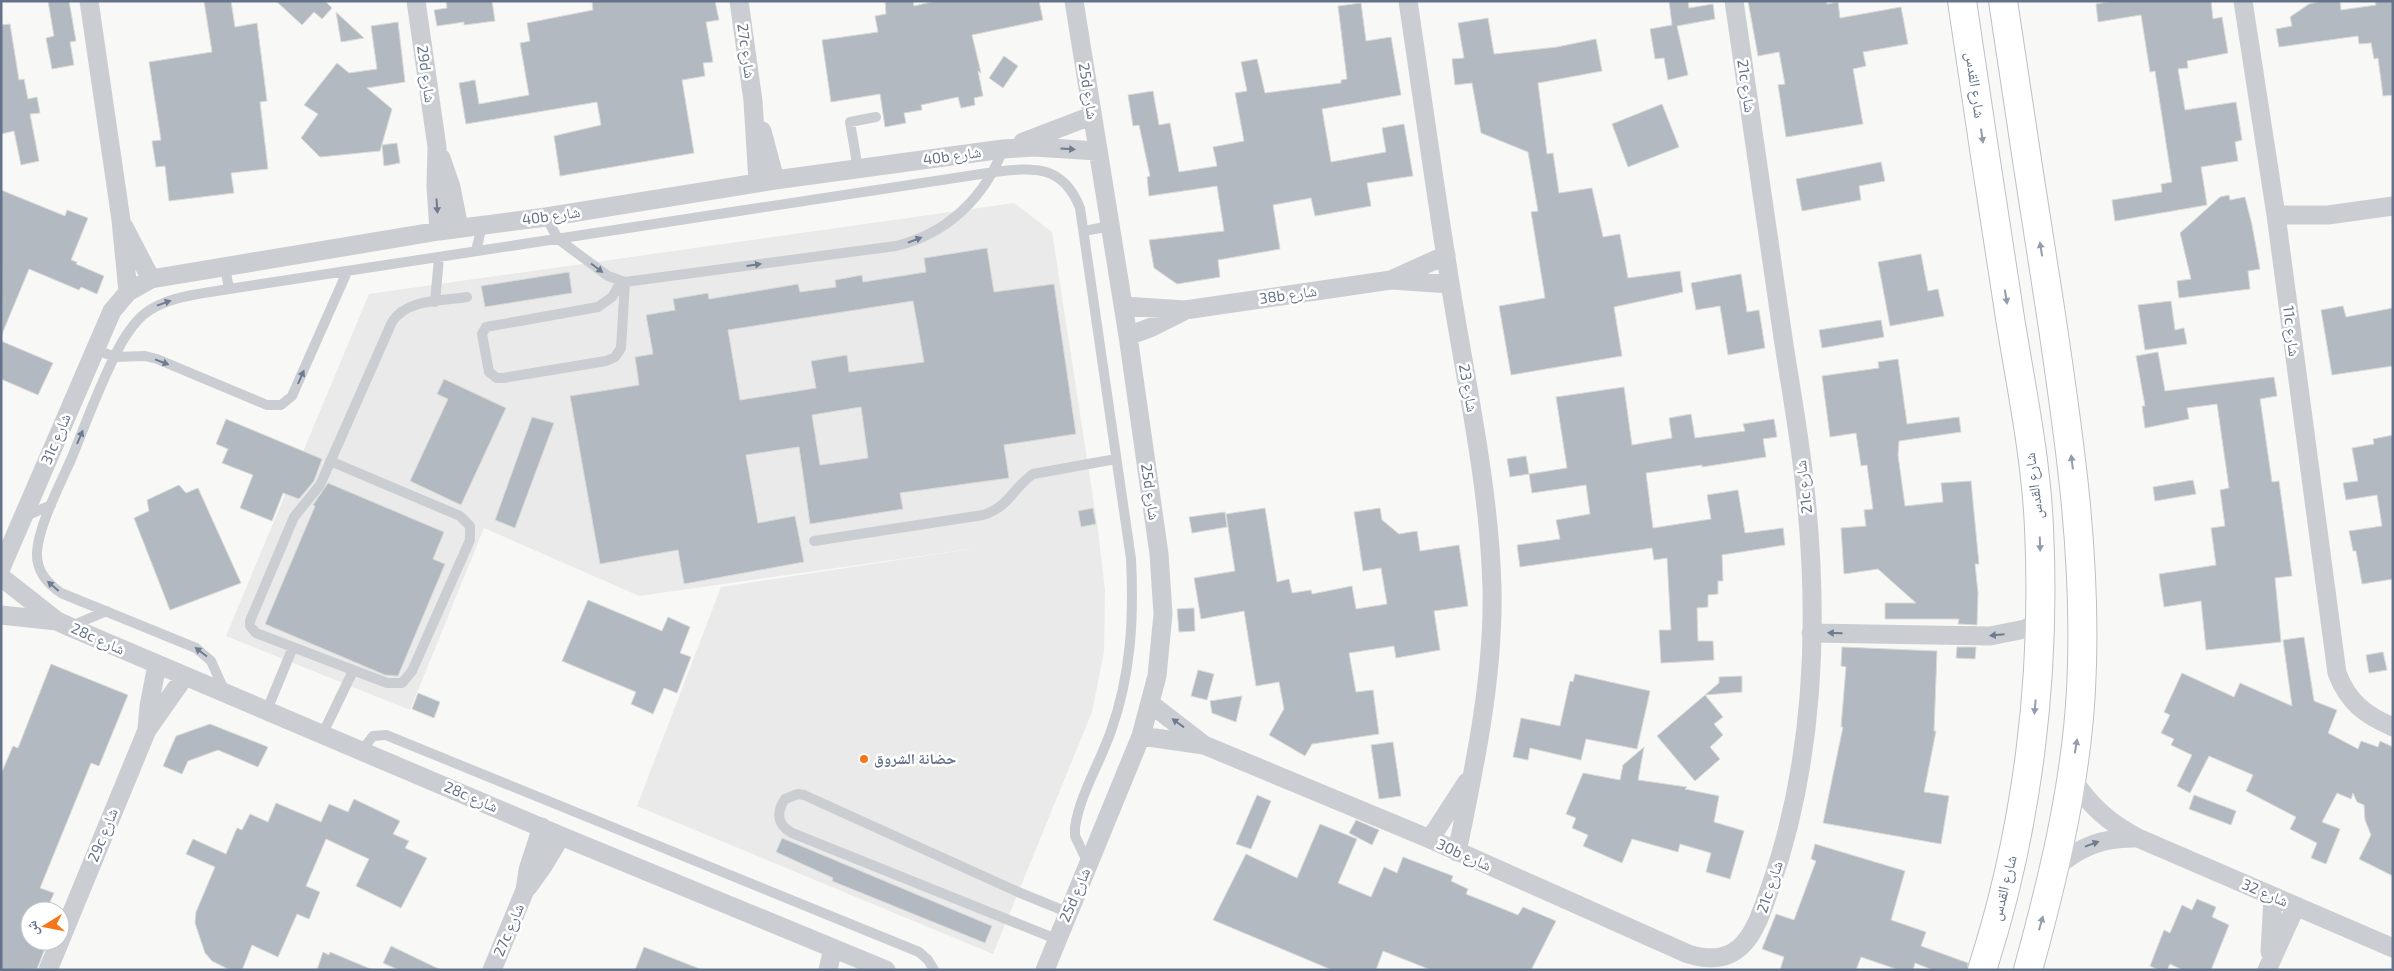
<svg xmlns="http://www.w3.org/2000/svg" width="2394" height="971" font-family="'Exo 2','Noto Naskh Arabic',sans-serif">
<rect width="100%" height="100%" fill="#f8f9f6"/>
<path fill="#e9eae9" d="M1014,203L1052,232L1098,530L1105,590L1104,652L1092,712L993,954L637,806L721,587L984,547L639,596L484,528L410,710L226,636L369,294Z"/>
<path fill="#b3b9c1" stroke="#dadbd8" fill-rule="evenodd" d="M48,1H69L76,41L70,42L74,65L52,69L46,38L54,36Z
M204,1H231L235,27L257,23L267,101L260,102L268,169L231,173L234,193L169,201L165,166L156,167L152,141L161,140L149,62L212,52Z
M276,1H325L332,8L322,19L314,12L302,25Z
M446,1H492L495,21L464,25V22L437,26L434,10L447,8Z
M592,1H715L719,20L706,22L713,62L703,63L705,76L682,80L694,153L560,176L554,136L601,125L597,102L466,124L459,83L475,80L479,104L529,95L520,43L530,41L527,23L593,10Z
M885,1H913L914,6L935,1H1039L1043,20L972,35L981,73L978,71L983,96L974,98L975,105L961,108L958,97L921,105L922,110L904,113L906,123L885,127L880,94L831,102L822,40L878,32L875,16L886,14Z
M1669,1H1688L1689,8L1713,4L1715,19L1677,26L1688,75L1668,80L1664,58L1655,59L1650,29L1672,25Z
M1748,1H1826L1827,4L1838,2L1840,18L1901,7L1908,44L1863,52L1866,66L1853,69L1863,124L1786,137L1778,85L1785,84L1779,52L1758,56Z
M2113,1H2211L2213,19L2222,17L2228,53L2187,61L2188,68L2178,69L2185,110L2236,102L2242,140L2235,142L2238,161L2201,167L2207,205L2115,221L2112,200L2162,192L2161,184L2172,182L2155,71L2150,72L2141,15L2098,22L2096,4Z
M2321,1H2340L2341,10L2376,5L2375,1H2393V95L2383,96L2378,58L2374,59L2371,43L2359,44L2358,36L2279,47L2276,29L2292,26L2290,17L2309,4Z
M1361,3L1366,41L1391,37L1401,95L1322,109L1331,162L1386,152L1382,128L1404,124L1413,176L1367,183L1371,206L1315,216L1311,198L1273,205L1280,249L1218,260L1220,277L1177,284L1154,268L1149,240L1224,231L1217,186L1149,196L1147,177L1150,176L1139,125L1133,126L1128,95L1153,91L1159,125L1170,123L1179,172L1217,166L1213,147L1244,141L1235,93L1247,91L1241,62L1257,59L1265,93L1341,83V80L1347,79L1338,6Z
M336,12L364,38L341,42Z
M1488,18L1494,54L1557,47L1596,39L1602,71L1538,83L1547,154L1553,153L1559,193L1592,188L1603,237L1620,234L1628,278L1680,271L1683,292L1614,307L1622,356L1511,375L1499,306L1545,298L1531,212L1538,211L1528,152L1481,133L1472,83L1455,85L1452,59L1464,58L1458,23Z
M398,22L405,82L367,88L392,109L380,151L320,157L301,138L318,114L304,105L337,63L349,73L377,69L371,26Z
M10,24L19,80L24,79L28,99L37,97L40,113L30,114L39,161L21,165L14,131L1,134V25Z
M1004,56L1018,66L1003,88L989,78Z
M1662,104L1679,147L1628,167L1612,124Z
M397,143L400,163L384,166L382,145Z
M1881,162L1885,181L1859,186L1861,200L1802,211L1796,179Z
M1,190L65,216L67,210L88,218L71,260L77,262L76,264L104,276L97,294L81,287L79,290L29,269L2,334Z
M2229,195L2230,200L2245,197L2252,225L2260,269L2248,271L2250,289L2179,298L2177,281L2191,279L2180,233L2220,197Z
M987,248L994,292L1054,284L1076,434L1004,445L1009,478L900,493L903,509L810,524L799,447L746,455L758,523L795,516L804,562L684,584L678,550L600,564L570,396L639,385L635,357L653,354L646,315L675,310L673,299L708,293L709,299L798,284L800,292L836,287L835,280L862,275L863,282L926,272L924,258ZM913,301L924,362L849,372L847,355L811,361L816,388L740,400L728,330ZM861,407L868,458L820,465L812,415Z
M1921,254L1928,291L1938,289L1944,316L1890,326L1878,262Z
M569,272L572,293L485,307L481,286Z
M1741,274L1747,312L1759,310L1765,348L1728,355L1720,306L1696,310L1691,283Z
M2171,301L2175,330L2184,328L2187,344L2145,350L2138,305Z
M2343,306L2346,317L2393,308V366L2332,375L2321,310Z
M1881,320L1884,337L1822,348L1819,330Z
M1,341L53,363L38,395L1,379Z
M2158,352L2165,391L2274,377L2277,396L2260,399L2272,482L2279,481L2292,576L2275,578L2281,642L2206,650L2201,601L2164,607L2159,574L2216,565L2211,528L2225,526L2220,490L2229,488L2217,404L2187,408L2189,419L2145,428L2142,406H2145L2136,356Z
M1898,359L1907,424L1959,417L1961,432L1899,441L1898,455L1905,506L1943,502L1941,483L1971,481L1979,564H1975L1978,593L1977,625L1958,624L1959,619H1885V603H1916L1878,569L1844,574L1841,528L1866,526L1864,510L1873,509L1867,465L1861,466L1856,433L1830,437L1822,376L1879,368L1878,362Z
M444,379L506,408L461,505L410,481L448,399L437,394Z
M1624,387L1632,445L1672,438L1669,418L1691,414L1695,438L1745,431L1743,424L1774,419L1777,437L1763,439L1766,457L1702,467V465L1646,473L1653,528L1711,519L1707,495L1738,490L1745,533L1783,528L1785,545L1722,555L1723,581H1718V594L1708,595V607L1697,608L1698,641H1713L1714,660L1661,663L1659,630H1671L1667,558L1654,560L1652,548L1520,567L1517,545L1560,539L1556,520L1590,514L1586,485L1532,493L1529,474L1567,468L1556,397Z
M532,417L554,423L515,528L495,520Z
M226,419L322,459L314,481L299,499L283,493L272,521L240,508L253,475L222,463L228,449L216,444Z
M2393,435V579L2362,584L2356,551H2353L2349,531L2382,526L2377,495L2346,500L2343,483L2358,481L2352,448L2374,444L2373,439Z
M1526,456L1529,474L1510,477L1507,459Z
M2193,480L2196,494L2155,501L2153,487Z
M328,483L444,532L433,559L445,564L398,676L385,675L265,624L315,506L313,505Z
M179,485L186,493L198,488L241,583L170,610L134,518L149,511L147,500Z
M1093,508L1096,524L1081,527L1078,511Z
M1265,508L1277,582L1289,579L1292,593L1311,590L1312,594L1352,586L1356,609L1387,604L1381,568L1363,571L1354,512L1380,508L1382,520L1399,534L1417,531L1420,551L1459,545L1468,606L1434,611L1440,650L1396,658L1394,646L1349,653L1356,692L1373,690L1379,734L1312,744L1305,756L1269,735L1284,709L1279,682L1256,686L1244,611L1201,619L1194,578L1235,571L1226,514Z
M1225,512L1227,527L1192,533L1189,517Z
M588,600L662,631L668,617L690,627L680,653L691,657L677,693L664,688L653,714L631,704L636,692L562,661Z
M1194,608L1195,631L1179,632L1177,609Z
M2304,637L2314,701L2337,710L2328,733L2358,749L2361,741L2378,747L2380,741L2393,747V876L2359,859L2371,835L2365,820L2364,805L2357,802L2353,793L2351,799L2337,793L2322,822L2340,829L2326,864L2311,858L2317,843L2290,829L2296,817L2246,791L2253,775L2209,756L2190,793L2177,786L2192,755L2171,745L2174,739L2161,733L2170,715L2164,712L2182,673L2234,697L2240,683L2292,706L2283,640Z
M1842,647L1937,651L1934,731H1936L1924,792L1949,796L1941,844L1823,823L1843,727H1841L1846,667L1841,666Z
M1957,647H1976L1975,659L1956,658Z
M2383,652L2387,670L2369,673L2366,655Z
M51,664L128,695L99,766L91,763L40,888L54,893L46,911H30V941H48L37,969L1,970V774L13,746L18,748Z
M1198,670L1214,674L1207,700L1191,696Z
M1575,674L1650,691L1637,749L1586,739L1581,760L1530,748L1528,760L1513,757L1521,718L1560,726L1570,681L1573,682Z
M1742,676V692L1705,695L1719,683V677Z
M418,693L440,702L434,718L412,709Z
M1705,695L1723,717L1714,724L1723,735L1710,747L1720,759L1695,781L1657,736Z
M1242,696L1236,722L1212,713L1210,701Z
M210,724L268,747L258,767L218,750L188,761L182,774L163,766L176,736Z
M1393,742L1401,796L1379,799L1371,745Z
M1644,747L1638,780L1687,787L1685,789L1719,796L1714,822L1744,831L1730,879L1706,872L1711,853L1680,844L1678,852L1632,839L1622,863L1583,846L1588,835L1572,828L1576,818L1566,814L1583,773L1620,780L1623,765Z
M1257,795L1271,801L1251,849L1236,844Z
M2194,795L2236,811L2231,825L2189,809Z
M354,799L400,821L393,834L409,841L405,848L427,858L401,908L356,886L369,859L326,839L306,886L320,892L309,919L297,914L278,957L252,945L242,970H230L212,961L205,953L195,923L196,912L215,867L186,854L193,839L226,854L237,828L242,830L250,814L268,822L276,803L321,822L329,804L348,812Z
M1356,820L1379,830L1372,845L1349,833Z
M1320,824L1357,839L1338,883L1371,897L1384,867L1397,873L1403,857L1453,876L1451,881L1468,889L1466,894L1518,915L1523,907L1556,921L1531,970H1431L1383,951L1376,970H1332L1213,920L1246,854L1297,878Z
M782,838L992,926L985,943L832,881L833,878L776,852Z
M1815,844L1905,871L1891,920L1926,932L1921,946L1968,963L1967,970H1933L1915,963L1913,970H1899L1861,957L1856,970H1780L1784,957L1762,949L1776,914L1794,920L1816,861L1811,859Z
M2197,899L2216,907L2212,917L2229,925L2211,970H2183L2170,964L2167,970H2159L2150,966L2164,930L2170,933L2182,905L2192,910Z
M391,946L441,970H399L383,963Z
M644,947L700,969V970H635Z
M323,952L329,955L330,952L373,970H317Z"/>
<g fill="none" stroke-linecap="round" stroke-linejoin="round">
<g stroke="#bcc0c6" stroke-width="30">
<path id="secondary" d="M1962,1C1978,107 1993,212 2010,318C2021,387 2036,457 2039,528C2046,676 2028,828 1982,970
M2003,1C2018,103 2034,206 2050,308C2069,435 2088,561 2081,690C2076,784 2053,879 2028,970"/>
</g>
<path stroke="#cacdd1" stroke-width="10" d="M858,169L850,122L876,117
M546,217L558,239L608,276L625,282L896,246C947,234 985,197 1003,149
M1084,231L1111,226
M476,251L480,234L479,226
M225,267L229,289
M621,282L612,297L598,307L486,327L482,334L489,372L497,378H503L606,361L615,357L621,348L625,282
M435,302L439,258
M94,349L115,357L145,356L157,359L267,405H281L292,396L347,272
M330,461L460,516L470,526V540L412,671L402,683H387L256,633L250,626V621L294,517L320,485L392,322C406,299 442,301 467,297
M24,517L51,505
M814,541L983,515C1009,507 1013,488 1033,474L1116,459
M71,626L107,611
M225,692L211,661L196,648L61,593C47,583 36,571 37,552C39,524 61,483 72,457C88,418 102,378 122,342C128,332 134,323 143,315C165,296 201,294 229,289L994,172C1035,167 1063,165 1080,208L1131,559C1134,618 1131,675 1111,731C1100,763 1080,794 1075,827V836L1088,863
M267,710L293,647
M323,733L353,671
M362,750L373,736L386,735L919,952L928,960L934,970
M1056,939L792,833C777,825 776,812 785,799L798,794L804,795L1018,892L1067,912"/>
<path stroke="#cacdd1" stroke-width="19" d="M89,1L121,220L128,292
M416,1L437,147L436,187L439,231
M739,1L753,101L758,183
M1408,1C1422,95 1435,189 1450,283C1466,384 1489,484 1492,587C1494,675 1475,765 1457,852
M2243,1L2276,215L2337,673C2348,702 2365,715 2393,727
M762,131L775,180
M1023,142L1091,116
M441,158L451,187L459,228
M2276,215H2328L2393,206
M124,227L151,279
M1391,280L1446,255
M1124,306L1185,310L1391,280L1450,284
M1128,336L1152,327L1184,311
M1,568L112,311L128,292L151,279L439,231L546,217L775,180L1003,149L1034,147L1097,151
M1,577L57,621L70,627L561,836L886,970
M1,615L57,621
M1811,633L1990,636L2025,629L2036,624L2041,618
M1151,704L1204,745
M147,729L149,706L157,665
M1141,736L1204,745L1430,839L1688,954C1743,971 1756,929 1770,888C1813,765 1819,627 1806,498C1801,442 1790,386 1782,331C1766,221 1750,111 1734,1
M2071,777C2089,805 2109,823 2138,838L2393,948
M1430,839L1467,782
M2054,869C2079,847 2103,837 2137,838
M528,887L543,866L561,836
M60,941L147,730L185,676
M2270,952L2273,897
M48,970L60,941
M492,970L525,890L528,870L542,827
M828,970L833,948
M1045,970L1141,736L1157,676L1163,614L1159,554L1128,336L1074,1
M2267,970L2296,906"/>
<use href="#secondary" stroke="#fff" stroke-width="28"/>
</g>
<defs><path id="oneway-solid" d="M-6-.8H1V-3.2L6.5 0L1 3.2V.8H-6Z" transform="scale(1.25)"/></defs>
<g fill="#929cad">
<use href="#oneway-solid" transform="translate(1982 136) rotate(82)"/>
<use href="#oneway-solid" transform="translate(2041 249) rotate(-99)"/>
<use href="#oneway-solid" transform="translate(2006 297) rotate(81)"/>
<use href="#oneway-solid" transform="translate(2072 462) rotate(-97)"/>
<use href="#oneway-solid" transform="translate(2040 544) rotate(88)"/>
<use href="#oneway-solid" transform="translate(2035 707) rotate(95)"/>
<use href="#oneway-solid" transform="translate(2076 746) rotate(-81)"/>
<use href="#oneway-solid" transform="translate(2041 923) rotate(-74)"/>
</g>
<g fill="#6e7b91">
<use href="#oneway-solid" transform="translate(1068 149) rotate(3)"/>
<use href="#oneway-solid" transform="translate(437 206) rotate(86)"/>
<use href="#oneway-solid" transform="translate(915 240) rotate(-21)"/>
<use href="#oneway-solid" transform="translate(754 265) rotate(-8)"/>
<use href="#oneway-solid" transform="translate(597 268) rotate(37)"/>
<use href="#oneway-solid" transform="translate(164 303) rotate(-20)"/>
<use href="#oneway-solid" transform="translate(162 362) rotate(21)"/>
<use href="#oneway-solid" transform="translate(301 377) rotate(-66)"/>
<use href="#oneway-solid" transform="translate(80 437) rotate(-67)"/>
<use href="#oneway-solid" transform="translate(53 586) rotate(-139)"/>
<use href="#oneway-solid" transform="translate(1835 633) rotate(-179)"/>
<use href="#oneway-solid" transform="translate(1997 635) rotate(175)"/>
<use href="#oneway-solid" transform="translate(201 652) rotate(-143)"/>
<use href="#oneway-solid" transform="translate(1178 723) rotate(-144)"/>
<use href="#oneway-solid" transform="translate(2092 844) rotate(-20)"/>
</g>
<circle fill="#f67719" stroke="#fff" stroke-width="2" cx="864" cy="759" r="5"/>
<g text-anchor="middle" stroke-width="5" stroke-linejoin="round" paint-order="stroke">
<g font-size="15" fill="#64728a" stroke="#fff">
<text transform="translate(746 51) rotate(82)" y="5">27c شارع</text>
<text transform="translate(426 74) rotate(82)" y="5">29d شارع</text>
<text transform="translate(1975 85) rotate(82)" y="5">شارع القدس</text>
<text transform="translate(1746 86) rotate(82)" y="5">21c شارع</text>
<text transform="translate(1088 91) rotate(81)" y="5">25d شارع</text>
<text transform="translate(952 156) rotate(-8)" y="5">40b شارع</text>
<text transform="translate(551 216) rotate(-8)" y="5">40b شارع</text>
<text transform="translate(1288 295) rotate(-8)" y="5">38b شارع</text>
<text transform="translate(2291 331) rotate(83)" y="5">11c شارع</text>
<text transform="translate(1468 388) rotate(80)" y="5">شارع 23</text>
<text transform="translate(56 439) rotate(-67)" y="5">31c شارع</text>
<text transform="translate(2034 486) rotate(-97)" y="5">شارع القدس</text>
<text transform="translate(1804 487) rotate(-97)" y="5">21c شارع</text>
<text transform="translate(1150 492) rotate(82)" y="5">25d شارع</text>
<text transform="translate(98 639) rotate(24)" y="5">28c شارع</text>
<text transform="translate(471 797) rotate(23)" y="5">28c شارع</text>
<text transform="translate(103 835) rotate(-68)" y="5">29c شارع</text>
<text transform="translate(1464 855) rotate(24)" y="5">30b شارع</text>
<text transform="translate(1770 887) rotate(-72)" y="5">21c شارع</text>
<text transform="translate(2004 888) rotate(-76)" y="5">شارع القدس</text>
<text transform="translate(2265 893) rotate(23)" y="5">شارع 32</text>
<text transform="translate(1075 895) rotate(-67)" y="5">25d شارع</text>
<text transform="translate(509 930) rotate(-67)" y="5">27c شارع</text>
</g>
<g font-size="15" font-weight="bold" fill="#64728a" stroke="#fff" text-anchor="start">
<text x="874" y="764">حضانة الشروق</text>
</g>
</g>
<rect width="2394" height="971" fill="none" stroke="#64728a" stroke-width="5"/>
<g transform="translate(45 926) rotate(260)"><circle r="24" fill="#ffffff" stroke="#c1c7d0"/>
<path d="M0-4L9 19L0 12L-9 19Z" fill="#f67719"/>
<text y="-8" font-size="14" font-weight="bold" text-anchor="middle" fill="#64728a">ش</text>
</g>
</svg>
